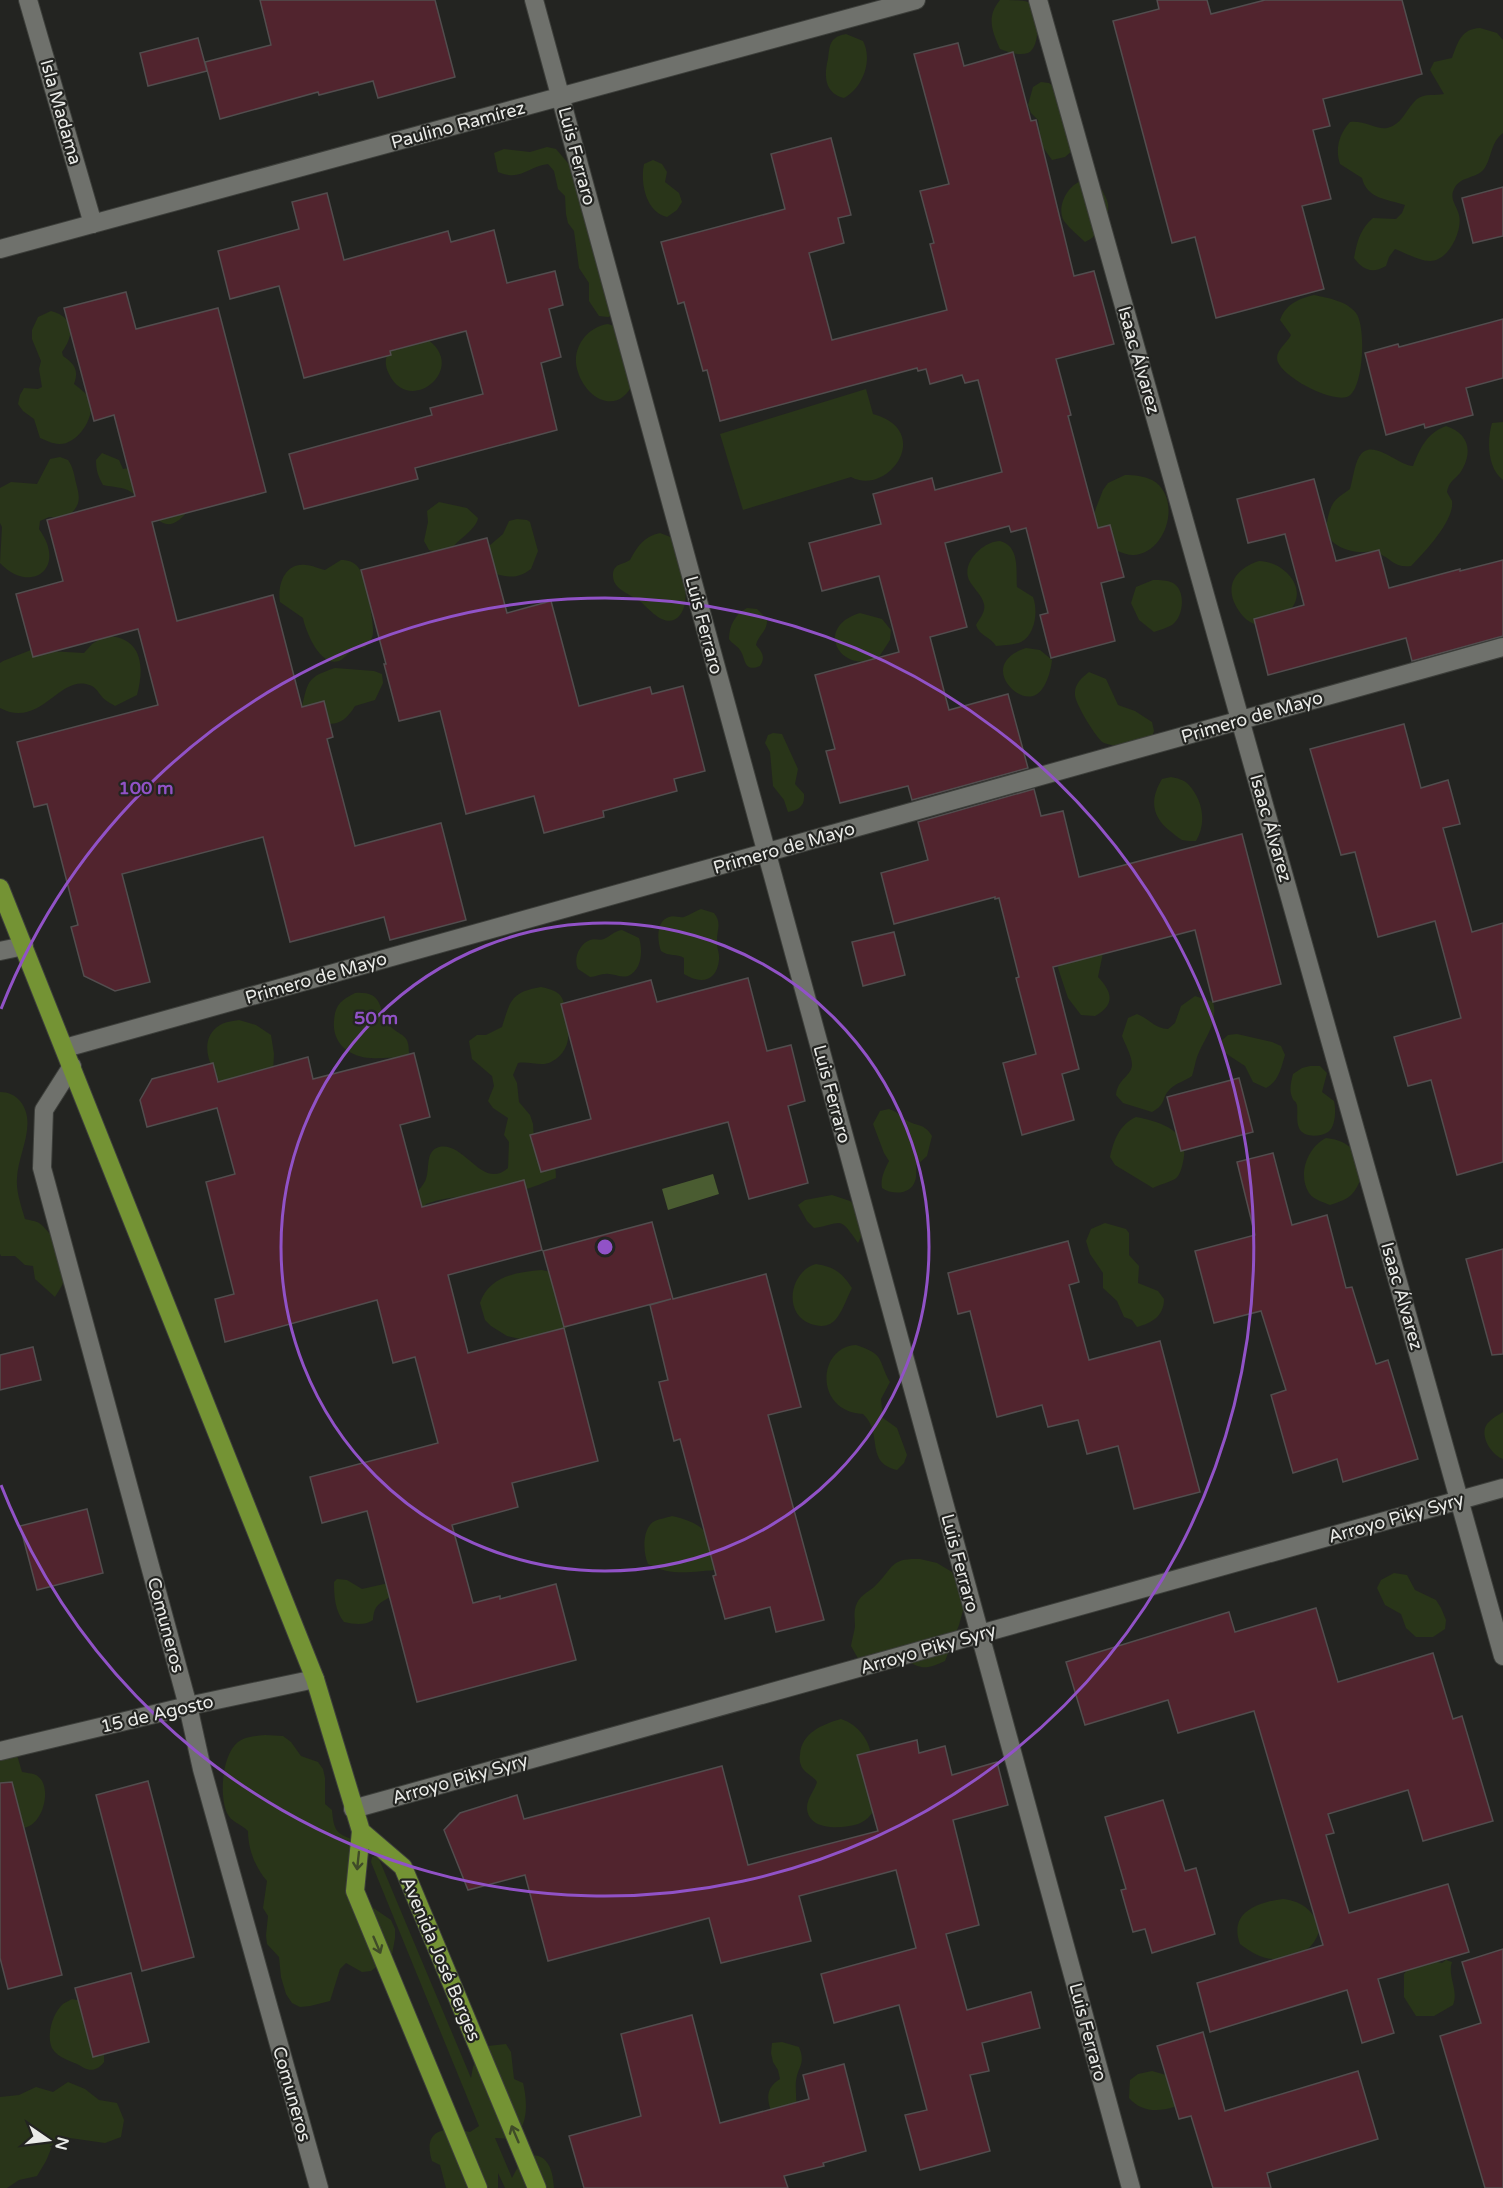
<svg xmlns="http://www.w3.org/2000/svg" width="1503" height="2188" font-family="'Varela Round',sans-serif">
<rect width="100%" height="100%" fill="#232421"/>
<path fill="#293519" d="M1000,0C1008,0 1021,0 1028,2C1040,10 1041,47 1028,53C1019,56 1008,52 1000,49C992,31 986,17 1000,0Z
M1480,28L1497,33L1503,40V133C1490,143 1492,158 1484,169C1476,179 1460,176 1454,189C1449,199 1457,206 1459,215C1463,230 1449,261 1430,261C1420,261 1405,253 1395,249L1389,257L1386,266C1372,274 1363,270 1354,258C1357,242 1360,229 1373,218L1396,219L1402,213L1405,205C1387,199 1367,199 1362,178L1340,164C1335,149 1339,134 1350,122C1364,120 1377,130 1387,128C1402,125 1406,109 1417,99C1425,93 1435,96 1444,94L1430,70L1434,62L1452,58C1458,42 1461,29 1480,28Z
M846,34L863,41C873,60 863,88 844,98C824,93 824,75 828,59C829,52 829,45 833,40C837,36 841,35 846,34Z
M1041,82L1049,83L1057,89L1073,150L1065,157L1052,160L1042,146L1038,120L1031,113L1028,105L1033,87Z
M547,147L556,149L585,183L616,315L608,317L599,316L589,301V283L579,268L574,231L568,223L566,214L565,196L558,189L554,171L548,164C528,166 521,182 498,172L494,153L504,149L530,152Z
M653,160L662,164L667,172L665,182L679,193L682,202L677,210L667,217C646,212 640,183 644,164Z
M1081,181L1102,190C1104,194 1107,199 1108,204C1110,220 1099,236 1085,242C1078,235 1070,229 1064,221C1056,208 1067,186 1081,181Z
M1314,295C1328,298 1347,301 1356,313C1366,326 1364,386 1349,396C1334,405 1277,375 1277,358C1277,349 1287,343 1291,335L1280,320C1286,304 1298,299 1314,295Z
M51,311C74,317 75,334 62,352L63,356C75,364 79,371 74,384C79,388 85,392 89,397C98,414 78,445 59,444C53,444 45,440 40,438L34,419L23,411L18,404L20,395L24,388L38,389L42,387L39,369L41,361L32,339V330L38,317Z
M608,324L617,327L634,381C620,416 587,401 578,372C570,350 586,327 608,324Z
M425,338C471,366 410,418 389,374C383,363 386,354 392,344Z
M866,389L873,414C935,431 888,497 851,477L743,510L720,434Z
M1503,422V480C1487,468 1487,440 1492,423Z
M1446,426C1467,433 1473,449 1463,468C1457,480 1450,478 1447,492C1448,494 1451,499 1452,501C1455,520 1424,553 1411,566C1394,568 1392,559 1378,553C1373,551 1365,552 1359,552C1342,550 1323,542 1327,522C1331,502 1334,500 1350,489C1353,479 1354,466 1359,457C1371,436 1397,465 1413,466C1420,448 1427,433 1446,426Z
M102,453L119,460L123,469L138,466L187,512C161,544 150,504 131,492C124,487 112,487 103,485C98,476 96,470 96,460Z
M60,457L68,460C73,467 74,474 76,483C81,501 80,505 67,518L49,517L40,521L39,529C68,569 30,595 0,563L2,527L0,523V488L11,482L37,484L50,459Z
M1125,475C1134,475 1144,476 1152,480C1183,497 1167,554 1133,555C1123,555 1112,548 1102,544L1093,518L1096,508L1103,490L1108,483Z
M439,502L467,508L478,518C476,531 454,541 447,555L429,550L424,541L428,522L427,511Z
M517,519L527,520L530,522L538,551L531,569C519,578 511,578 496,574L489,546L503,534L509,521Z
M660,533L673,538C678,558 694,597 680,615C667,631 650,610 641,602C631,594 612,590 613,574C614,563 623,565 630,560C637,547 644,536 660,533Z
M1000,541C1020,546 1016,571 1017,587L1033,597C1038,610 1036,634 1021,642C1014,645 1004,645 996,646C991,637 979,636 976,625C979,619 986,612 984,604C982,595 973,588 969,580C961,562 984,541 1000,541Z
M341,560C347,560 353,561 358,567C365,575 374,621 373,632C373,639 369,643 364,648L355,646C351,650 346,657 341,660C321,670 306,632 303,618L280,602C277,585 285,562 306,565C312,565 319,569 325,570Z
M1259,561C1282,561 1309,587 1291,609C1284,617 1267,621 1257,625C1248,622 1244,618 1239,611C1223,588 1234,569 1259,561Z
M1153,580C1160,580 1167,580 1173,583C1186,590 1184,617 1172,625C1167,628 1159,630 1154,632L1139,620L1131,603L1136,587Z
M747,608L757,609L767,619C768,631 758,635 756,645C762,652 766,657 760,666C743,673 746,658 740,650C737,645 732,644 729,639C729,626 735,614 747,608Z
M860,613L882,619L891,630L890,640L879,657C843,677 811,628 860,613Z
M105,636C142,636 145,666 137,695L115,706C112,704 106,701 103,698C97,691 96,686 86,684C58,678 39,729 0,708V663L3,661L31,650L84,653L92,644Z
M1026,648L1040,650L1052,660C1051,671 1045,693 1033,696C1014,702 980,663 1026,648Z
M335,668L374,671L382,674L383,683L375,700L355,706C339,733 320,726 302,707C308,680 308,677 335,668Z
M1089,672L1106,679L1118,705L1135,711L1152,722L1154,731L1151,740C1133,746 1123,749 1104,743C1097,740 1075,703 1075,695C1074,685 1081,678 1089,672Z
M773,733L782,734L798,769L795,784L804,794C805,806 799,810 788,812L784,800L773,786L770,752L765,743L768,735Z
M1171,777C1177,778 1184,780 1188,784C1203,800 1207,823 1196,841C1192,841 1186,841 1182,840C1178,838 1173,833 1170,831C1151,816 1150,799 1162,779Z
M701,909L714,913C722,923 717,929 717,940C716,947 720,953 719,960C717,981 701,985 684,974V958C677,953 669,957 661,951C657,940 656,921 669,917C674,915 679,918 684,917C689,915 696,911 701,909Z
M622,930L639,938C643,950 642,970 628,976C621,978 615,974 609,974C602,973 596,977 590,977L578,969C573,959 579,944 590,940C595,938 600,941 604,939C611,936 614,931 622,930Z
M1103,953L1098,977C1112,992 1116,1004 1095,1016L1081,1015L1068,998L1058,968L1061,958Z
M541,987C547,988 554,990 559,994C564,999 564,1005 566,1012C570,1031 572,1051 551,1062C542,1067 529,1061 518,1063L513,1075L517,1083L519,1102L530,1115L533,1124L534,1142L555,1159L556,1178C545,1182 532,1188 520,1191C489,1197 456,1193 426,1204L421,1213L415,1194C419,1190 424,1184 426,1179C430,1168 425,1151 439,1147C465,1141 482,1191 508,1168L509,1142L504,1135L508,1118L493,1108L488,1101L494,1086L492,1076L472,1059L469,1041L477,1035H486L502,1027C510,1001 511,992 541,987Z
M355,993C387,991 376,1012 391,1027C402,1037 409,1034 409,1053L403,1060C391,1056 383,1059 371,1058C349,1057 332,1043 334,1021C335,1005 341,1000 355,993Z
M1195,996L1213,1002C1219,1023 1204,1038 1197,1057C1195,1063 1194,1070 1192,1076C1185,1081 1176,1083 1170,1089C1161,1098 1167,1104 1152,1112L1123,1103L1116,1095C1118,1078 1131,1077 1132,1065C1132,1056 1125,1044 1122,1036L1128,1018L1137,1014C1150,1019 1153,1028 1168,1029L1175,1023L1181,1006Z
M239,1020L256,1025L271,1035L274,1054L272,1092L223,1086C211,1070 196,1040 220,1025C225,1022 233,1021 239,1020Z
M1237,1034L1272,1042L1281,1046L1285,1055C1281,1068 1279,1081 1266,1088L1253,1082L1245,1066L1222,1051L1221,1041L1228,1035Z
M1310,1066H1320L1327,1073L1322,1092L1334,1101C1336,1108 1336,1127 1328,1132C1321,1137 1303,1138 1299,1128C1296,1121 1298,1113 1297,1105C1295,1099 1294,1103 1292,1097C1289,1090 1291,1082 1293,1074L1302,1068Z
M0,1092C8,1092 15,1095 20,1101C38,1123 18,1153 17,1178C16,1192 21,1205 25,1219C29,1220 36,1221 39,1223C52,1232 63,1255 66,1270C67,1279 60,1289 55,1297L35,1279L33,1266L25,1265L15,1256H1L0,1254Z
M889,1109C899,1112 899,1116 906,1120C918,1127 924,1123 932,1136L927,1156L916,1166C916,1171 917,1176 915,1181C911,1195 892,1195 882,1188C880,1179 885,1169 889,1161L884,1153L873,1124L880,1111Z
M1136,1117C1160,1122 1191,1130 1183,1162C1182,1167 1180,1176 1175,1179C1172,1181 1159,1185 1153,1188L1115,1165L1110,1157C1114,1140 1119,1125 1136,1117Z
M1326,1138C1353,1141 1355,1153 1363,1174C1354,1195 1352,1198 1330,1205C1323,1202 1314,1200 1309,1193C1297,1174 1308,1147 1326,1138Z
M832,1195L850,1201L863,1212L864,1231L858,1243C838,1214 843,1224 814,1228L807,1221L798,1205L805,1200Z
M1105,1223L1126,1229L1129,1233V1255L1139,1266L1138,1283L1158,1291L1164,1299C1164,1316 1152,1323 1137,1327L1132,1320L1124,1317L1117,1301L1103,1288V1273L1090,1254L1086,1241L1091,1229Z
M816,1264C835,1267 842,1273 852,1288C846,1299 841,1318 830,1324C824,1327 817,1326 811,1324C782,1314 790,1271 816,1264Z
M542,1270L551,1272L572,1321L563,1332L525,1340L507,1336L491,1326L485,1320L480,1303C489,1276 517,1272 542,1270Z
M856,1345C886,1355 877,1359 890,1382L881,1399L883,1418L897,1428L907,1455L904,1463L897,1470C864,1462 884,1434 863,1414C814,1412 817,1347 856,1345Z
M1503,1412V1459C1491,1455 1479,1435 1487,1424C1491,1419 1498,1415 1503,1412Z
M672,1516C709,1524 711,1538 726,1570C696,1569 677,1579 648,1564C643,1553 642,1530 653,1522C658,1519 666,1518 672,1516Z
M920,1559L937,1563L952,1572L964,1607L959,1625L945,1661C930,1668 921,1671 907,1660L864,1669L851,1646C852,1639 854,1633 855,1627C855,1619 853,1611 857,1603C861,1594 871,1591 877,1584C894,1566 891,1558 920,1559Z
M1394,1573L1407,1575L1415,1590L1436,1600L1441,1608L1446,1620L1445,1629L1433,1637H1416L1406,1628L1401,1614L1385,1605L1377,1588L1381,1580Z
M337,1579L347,1580L362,1589L384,1584L393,1586L390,1597C378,1604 374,1606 373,1620C364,1626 354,1624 344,1622C335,1611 334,1596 334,1582Z
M841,1719C860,1725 874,1745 871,1766C870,1772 867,1778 864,1784L873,1800L875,1808C871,1816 866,1821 858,1824C842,1829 808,1831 807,1808C807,1798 815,1790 817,1782C813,1776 807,1774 803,1769C800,1765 799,1759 800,1755C801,1733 823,1724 841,1719Z
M265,1735L283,1736L291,1742L301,1756L318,1762L323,1769L325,1778V1804L332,1810C334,1832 336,1833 356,1841L357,1881L369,1905L391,1920L395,1929V1938L392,1955L371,1971L362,1972L346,1963L340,1969L330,2001L310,2006L300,2007L292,2003L286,1994L281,1977L279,1957L267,1944L266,1935L268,1916L263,1908L267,1881C255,1867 248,1849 248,1831C241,1824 231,1822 227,1813C219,1795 222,1755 238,1742C246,1736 256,1736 265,1735Z
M0,1755H17L22,1772C26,1773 32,1773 36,1775C54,1785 43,1827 23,1828C16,1829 6,1824 0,1822Z
M375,1856L379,1859L471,2078L473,2067L480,2050L488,2046L506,2044L511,2052L514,2079L523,2083C527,2099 530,2130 510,2138C506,2139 500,2138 495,2138L512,2178L523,2157C547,2149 553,2169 554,2188H505L498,2173V2188H446L440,2165L432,2161C422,2129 445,2126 470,2132L479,2126L371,1862L372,1857Z
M1283,1899C1303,1901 1317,1913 1319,1932C1313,1947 1307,1951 1293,1956C1271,1963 1259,1958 1240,1944C1228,1912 1259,1902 1283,1899Z
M1446,1960L1452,1962C1447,1976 1459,1990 1453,2005L1434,2016H1416L1404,1997V1974L1407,1970L1433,1961L1442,1963Z
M72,1999L81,2001L104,2049V2062C99,2069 92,2072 84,2068C76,2062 62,2060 55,2052C44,2041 52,2013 63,2004C64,2003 71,2000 72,1999Z
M782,2042L799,2047C806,2064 798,2066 796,2081C795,2089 797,2098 796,2106L771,2111C766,2097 767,2087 780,2079L778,2070L773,2062L771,2053L772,2043Z
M1152,2071L1173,2077L1184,2094L1174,2107C1158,2112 1141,2112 1129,2098L1130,2080L1138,2074Z
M68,2082L85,2089L99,2100L117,2103L124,2120L121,2137L105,2143L70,2138L53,2144L46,2161L37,2176L19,2180L7,2188H0V2097L19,2095L36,2087L53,2092Z"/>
<path fill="#4a5c31" d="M713,1174L719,1194L668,1210L662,1189Z"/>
<path fill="#51242e" stroke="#524d4e" stroke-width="1.5" d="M260,0H435L455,77L378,98L373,81L319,95L318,92L220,119L205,62L271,45Z
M1157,0H1207L1211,14L1265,0H1402L1422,74L1323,99L1330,126L1313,130L1331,199L1302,206L1324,289L1216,318L1195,237L1172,243L1113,21L1159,9Z
M198,38L207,71L148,86L140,53Z
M958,43L964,66L1013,52L1031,121L1036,120L1074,276L1094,271L1114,344L1056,359L1071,415L1068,416L1098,528L1110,525L1124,577L1101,583L1115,641L1051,658L1040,615L1048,613L1026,528L1011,532L1009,526L945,543L967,627L930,637L949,710L1008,694L1028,768L912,800L908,786L840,803L826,751L835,749L815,675L899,652L879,576L822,591L809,543L881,524L873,494L932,478L935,490L1002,472L978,380L965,383L962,375L930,384L926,369L918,371L917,368L720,421L707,370L703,371L684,302L678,304L661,242L785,209L771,154L831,138L851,215L838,218L844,243L809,253L832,340L947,310L930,244L934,243L920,191L949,184L914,54Z
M1503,187V236L1473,243L1462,198Z
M327,193L344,260L448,231L451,242L494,230L507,283L555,271L563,305L549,309L561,357L541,363L557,430L415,468L418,479L304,509L289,454L432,415L430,408L483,394L466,331L390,351L391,355L304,378L279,286L230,299L218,251L299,229L292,202Z
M126,292L136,329L218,308L266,492L152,522L177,621L273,595L302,707L324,701L333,737L327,739L355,846L441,823L466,920L390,940L384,917L290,942L263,837L122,874L150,982L115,991L84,976L71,927L78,925L47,804L34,807L17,742L158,705L138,629L33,657L16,594L63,581L47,520L135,496L114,415L94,421L64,308Z
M1503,319V378L1466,388L1473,415L1425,428L1424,424L1386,435L1365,353L1398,344L1399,347Z
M1314,479L1336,561L1379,550L1389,588L1460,569V571L1503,560V636L1412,661L1406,638L1268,675L1254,619L1304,605L1285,534L1248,543L1237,499Z
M487,538L507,613L551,601L579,706L650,687L652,694L683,686L705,771L674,779L677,791L603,811L604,817L544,833L534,796L466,814L440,711L399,721L384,664H386L361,570Z
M1404,724L1421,788L1448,780L1460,824L1443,828L1472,932L1503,923V1162L1457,1175L1431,1080L1408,1086L1394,1037L1461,1018L1435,921L1378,937L1355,852L1341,855L1310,749Z
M1034,789L1041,816L1063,811L1079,877L1242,834L1281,984L1213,1002L1195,930L1053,967L1079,1069L1062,1074L1074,1120L1022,1135L1003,1063L1036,1054L1016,978L1019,977L999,898L995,899V897L894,924L881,873L928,860L918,822Z
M894,932L905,975L863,986L852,942Z
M748,978L767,1051L791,1045L805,1101L788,1106L808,1183L749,1199L728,1122L541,1172L530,1135L591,1119L561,1004L651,980L657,1002Z
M414,1053L430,1117L400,1125L422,1207L524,1180L542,1250L448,1275L468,1353L564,1328L598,1461L512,1483L518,1507L452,1525L473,1603L500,1596V1599L556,1584L576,1660L417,1702L367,1511L322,1523L310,1477L438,1443L415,1357L393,1363L377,1300L225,1342L215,1299L234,1294L206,1182L235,1174L217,1108L147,1127L140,1100L152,1079L213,1063L218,1082L308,1057L313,1079Z
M1239,1078L1253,1132L1181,1151L1167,1097Z
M1273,1153L1292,1225L1327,1215L1346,1288L1352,1287L1376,1364L1388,1360L1418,1459L1343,1482L1337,1459L1293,1473L1271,1395L1286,1390L1261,1311L1214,1323L1195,1251L1255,1235L1237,1162Z
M652,1222L673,1299L766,1274L801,1407L768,1415L824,1620L776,1632L770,1607L725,1619L713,1576L716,1575L680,1439L674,1441L659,1382L668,1380L650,1305L671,1299L564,1327L543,1251Z
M1068,1241L1079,1282L1069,1285L1089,1360L1160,1341L1200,1492L1134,1509L1118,1446L1087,1454L1078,1420L1048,1427L1042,1405L997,1417L970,1311L958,1314L948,1273Z
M1503,1249V1354L1492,1355L1466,1259Z
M33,1347L41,1380L0,1390V1355Z
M87,1509L103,1573L37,1590L20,1526Z
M1316,1608L1338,1682L1433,1653L1453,1719L1462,1716L1493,1821L1423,1841L1408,1790L1328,1814L1334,1833L1326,1835L1349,1913L1448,1884L1469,1952L1378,1979L1394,2033L1362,2043L1347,1990L1210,2032L1197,1983L1323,1945L1254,1711L1178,1733L1168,1700L1085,1725L1066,1662L1229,1612L1235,1632Z
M917,1740L919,1753L945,1746L952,1775L997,1762L1008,1805L953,1820L979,1925L946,1934L967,2010L1031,1992L1040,2028L982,2043L989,2071L970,2075L990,2151L920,2170L905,2115L927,2110L899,2005L834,2023L821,1974L916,1948L896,1870L799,1896L811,1941L721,1963L709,1918L548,1961L525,1875L468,1890L444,1830L460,1813L517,1795L524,1819L722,1766L748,1865L878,1831L857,1755Z
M148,1781L194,1957L142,1971L96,1795Z
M12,1782L62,1975L8,1989L0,1958V1783Z
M1163,1800L1185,1871L1196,1868L1215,1934L1152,1953L1145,1929L1133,1932L1121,1890L1126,1889L1105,1817Z
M1503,1949V2188H1485L1440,2036L1481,2023L1462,1962Z
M131,1973L149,2042L93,2057L75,1988Z
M692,2015L720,2123L809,2099L803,2075L844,2064L866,2151L823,2163L824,2166L784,2176L788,2188H584L569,2136L641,2116L621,2034Z
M1203,2032L1225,2111L1358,2071L1378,2139L1267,2173L1271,2188H1213L1191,2116L1179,2119L1157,2046Z"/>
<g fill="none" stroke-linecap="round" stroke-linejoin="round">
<g stroke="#3d3f3b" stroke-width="20">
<path id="minor" d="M28,0L93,224
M534,0L1131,2188
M1038,0L1503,1656
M0,249L916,0
M0,951L24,946
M65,1048L1503,647
M72,1066L44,1110L42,1168L188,1706L202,1769L319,2188
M0,1751L188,1706L315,1679
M353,1809L1503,1488"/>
</g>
<g stroke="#3d3f3b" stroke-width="20">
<path id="major" d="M0,888L315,1679L361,1831L355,1891L478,2188
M361,1831L403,1867L537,2188"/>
</g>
<use href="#minor" stroke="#6f716c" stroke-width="18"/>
<use href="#major" stroke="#749334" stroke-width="18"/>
</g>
<defs><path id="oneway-shaft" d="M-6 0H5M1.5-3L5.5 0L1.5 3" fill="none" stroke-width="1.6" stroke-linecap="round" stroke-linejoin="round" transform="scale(1.5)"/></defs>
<g stroke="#3f4b28">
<use href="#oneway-shaft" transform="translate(358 1861) rotate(96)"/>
<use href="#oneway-shaft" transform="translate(377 1945) rotate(67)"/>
<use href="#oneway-shaft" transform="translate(515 2134) rotate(-113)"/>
</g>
<g fill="none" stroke="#9152c7" stroke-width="3">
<circle cx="605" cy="1247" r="324"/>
<path d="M1 1009A649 649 0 1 1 1 1485"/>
</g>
<g text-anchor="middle" stroke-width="4.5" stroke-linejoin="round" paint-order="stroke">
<g font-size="18" fill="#eaebe8" stroke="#232421">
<text transform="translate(61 112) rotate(74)" y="6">Isla Madama</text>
<text transform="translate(458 125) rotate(-15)" y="6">Paulino Ramírez</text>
<text transform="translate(577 156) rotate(75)" y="6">Luis Ferraro</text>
<text transform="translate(1139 360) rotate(74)" y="6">Isaac Álvarez</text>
<text transform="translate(704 625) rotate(75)" y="6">Luis Ferraro</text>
<text transform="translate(1252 717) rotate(-16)" y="6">Primero de Mayo</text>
<text transform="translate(1271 828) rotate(74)" y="6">Isaac Álvarez</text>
<text transform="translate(784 848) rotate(-16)" y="6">Primero de Mayo</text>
<text transform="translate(316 978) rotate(-16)" y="6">Primero de Mayo</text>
<text transform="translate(832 1094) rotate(75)" y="6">Luis Ferraro</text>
<text transform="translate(1402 1296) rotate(74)" y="6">Isaac Álvarez</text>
<text transform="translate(1396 1518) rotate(-16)" y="6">Arroyo Piky Syry</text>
<text transform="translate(960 1563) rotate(75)" y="6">Luis Ferraro</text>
<text transform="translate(166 1625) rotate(75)" y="6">Comuneros</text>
<text transform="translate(928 1649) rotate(-16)" y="6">Arroyo Piky Syry</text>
<text transform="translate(157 1714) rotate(-13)" y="6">15 de Agosto</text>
<text transform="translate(460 1779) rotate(-16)" y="6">Arroyo Piky Syry</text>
<text transform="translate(441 1959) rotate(67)" y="6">Avenida José Berges</text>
<text transform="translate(1088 2032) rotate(75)" y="6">Luis Ferraro</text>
<text transform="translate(292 2094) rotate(74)" y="6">Comuneros</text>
</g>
</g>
<circle cx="605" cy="1247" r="9" fill="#9152c7" stroke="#232421" stroke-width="3"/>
<g font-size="18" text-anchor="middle" font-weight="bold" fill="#9152c7" stroke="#232421" stroke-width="4.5" stroke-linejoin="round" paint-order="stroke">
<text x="146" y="794">100 m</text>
<text x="376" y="1024">50 m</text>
</g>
<g transform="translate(48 2140) rotate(104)" stroke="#232421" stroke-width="4.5" paint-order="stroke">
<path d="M0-4.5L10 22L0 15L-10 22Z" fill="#eaebe8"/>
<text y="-9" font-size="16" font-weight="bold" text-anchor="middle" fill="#eaebe8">N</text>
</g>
</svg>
